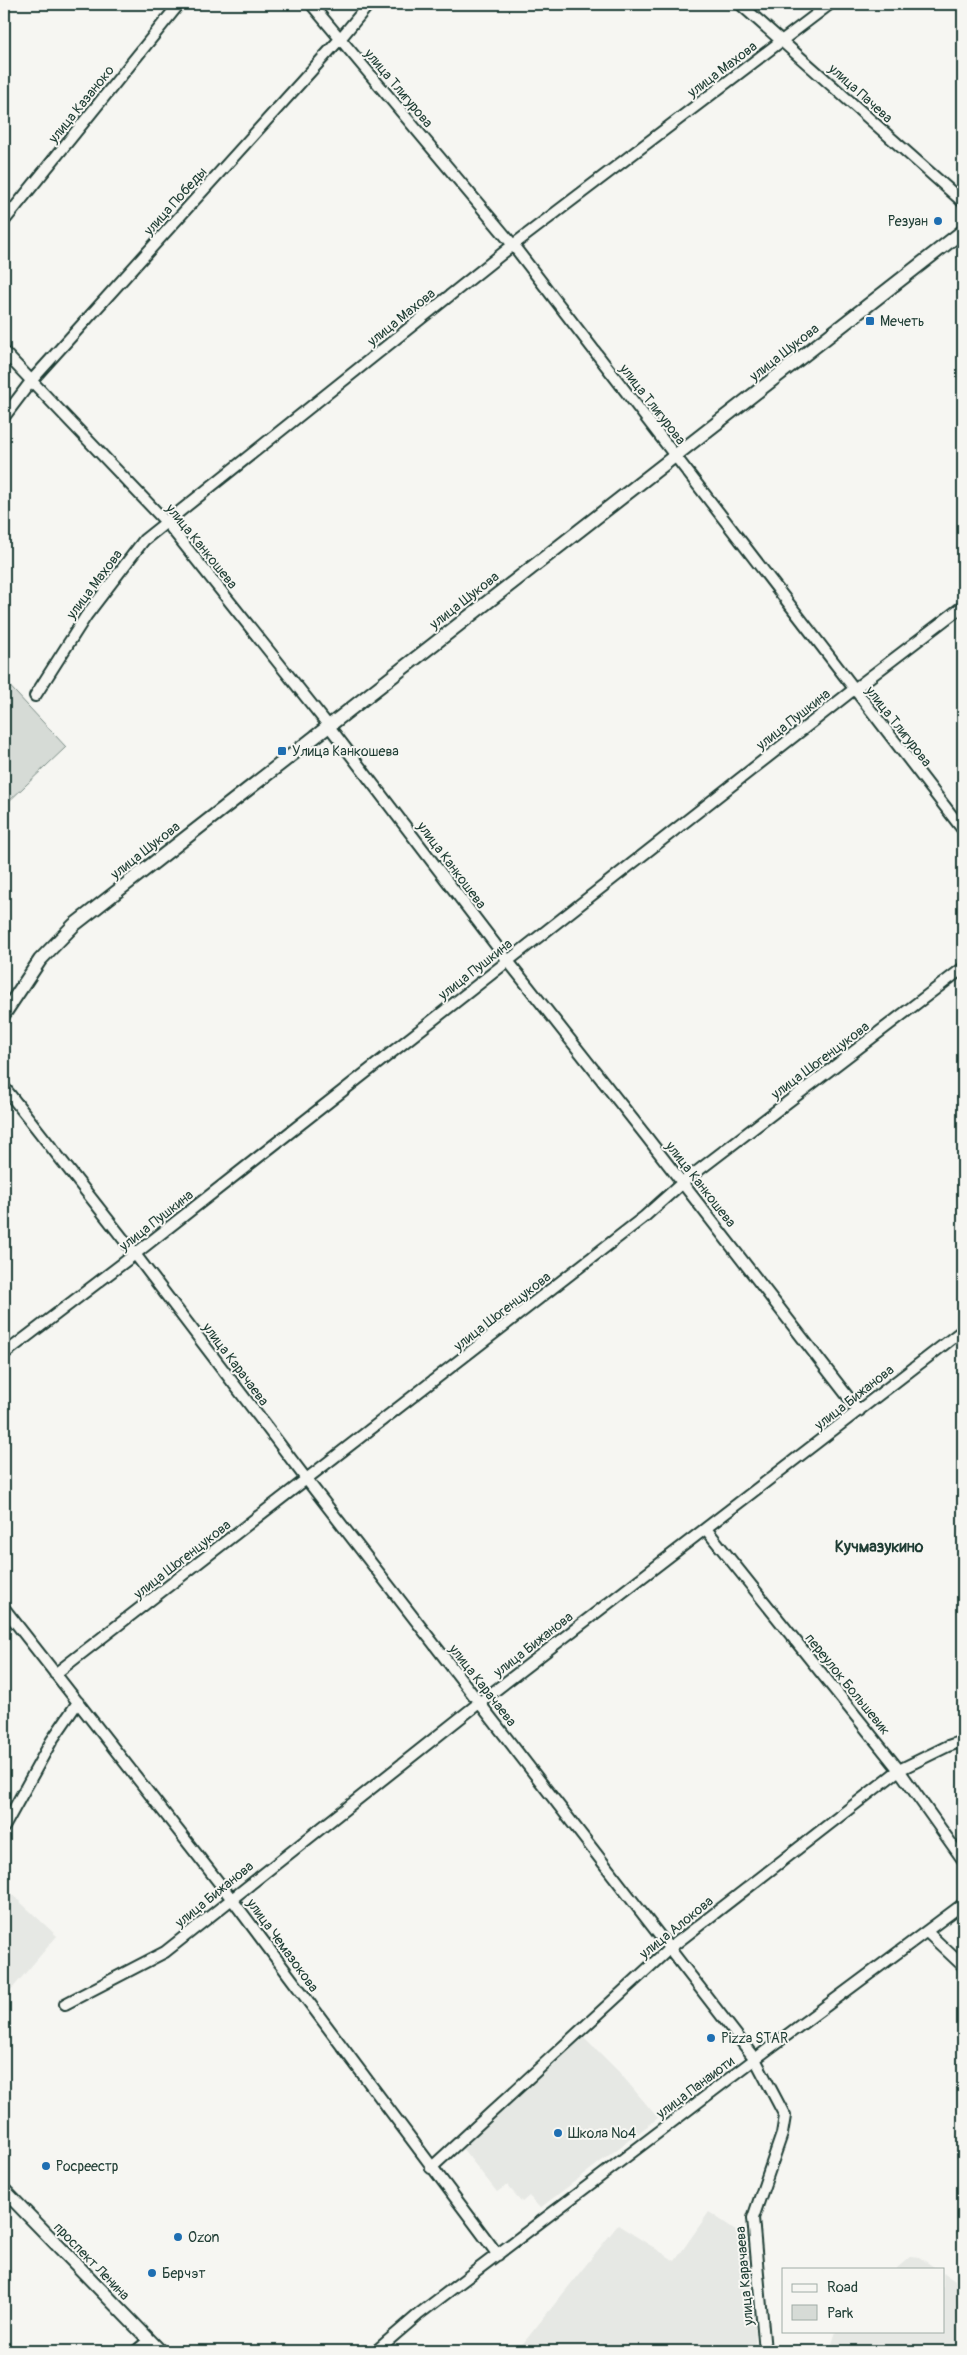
<svg xmlns="http://www.w3.org/2000/svg" width="967" height="2355" font-family="Pangolin,sans-serif">
<rect width="100%" height="100%" fill="#f6f6f2"/>
<filter id="ink" filterUnits="userSpaceOnUse"><feTurbulence type="fractalNoise" baseFrequency=".02" numOctaves="2"/><feDisplacementMap in="SourceGraphic" scale="10" xChannelSelector="R" yChannelSelector="G"/><feConvolveMatrix kernelMatrix="1 2 1 2 8 2 1 2 1" color-interpolation-filters="sRGB"/></filter>
<g filter="url(#ink)">
<path fill="#e6e8e4" d="M4,1887L57,1936L5,1997L4,1996Z
M582,2035L619,2072L658,2118L540,2208L529,2196L522,2202L507,2185L497,2192L462,2148L506,2101Z
M709,2212L740,2233L752,2257L756,2351H517L618,2225L675,2261Z
M911,2256L919,2257L937,2269H896Z
M943,2273L963,2286V2351H830L836,2331H943Z"/>
<path fill="#d6dbd6" stroke="#7a8c85" d="M4,680L66,747L4,806Z"/>
<g fill="none" stroke-linecap="round" stroke-linejoin="round">
<g stroke="#1f3d34" stroke-width="14">
<path id="minor" d="M311,4L513,245L963,830
M740,4L963,202
M4,221L179,4
M4,352L167,523L328,725L508,961L646,1136L859,1411
M4,417L32,380L340,39L369,4
M35,696L86,616L144,540L513,245L830,4
M4,1087L135,1254L307,1480L755,2059L785,2116L782,2134L753,2218L765,2351
M4,1354L135,1254L853,690L963,606
M706,1529L899,1770L963,1860
M4,1608L231,1898L498,2255
M55,1674L644,1217L682,1183L963,968
M4,1827L52,1740L78,1702
M927,1932L963,1966
M65,2004L165,1952L479,1703L963,1330
M431,2168L670,1948L899,1770L948,1746L963,1741
M136,2351L148,2341
M376,2351L419,2314L755,2059L963,1904"/>
</g>
<g stroke="#1f3d34" stroke-width="16">
<path id="major" d="M4,1014L40,960L74,925L963,231
M4,2190L160,2351"/>
</g>
<use href="#minor" stroke="#f6f6f2" stroke-width="10"/>
<use href="#major" stroke="#f6f6f2" stroke-width="12"/>
</g>
</g>
<g fill="#1f6fb2" stroke="#f6f6f2" stroke-width="2">
<circle cx="938" cy="221" r="5"/>
<rect x="865" y="316" width="10" height="10" rx="2.5"/>
<rect x="277" y="746" width="10" height="10" rx="2.5"/>
<circle cx="711" cy="2038" r="5"/>
<circle cx="558" cy="2133" r="5"/>
<circle cx="46" cy="2166" r="5"/>
<circle cx="178" cy="2237" r="5"/>
<circle cx="152" cy="2273" r="5"/>
</g>
<g text-anchor="middle" stroke-width="4" stroke-linejoin="round" paint-order="stroke">
<g font-size="14" fill="#1f3d34" stroke="#f6f6f2">
<text transform="translate(722 69) rotate(-37)" y="5">улица Махова</text>
<text transform="translate(399 88) rotate(50)" y="5">улица Тлигурова</text>
<text transform="translate(861 93) rotate(42)" y="5">улица Пачева</text>
<text transform="translate(81 104) rotate(-51)" y="5">улица Казаноко</text>
<text transform="translate(175 201) rotate(-48)" y="5">улица Победы</text>
<text transform="translate(401 317) rotate(-39)" y="5">улица Махова</text>
<text transform="translate(784 352) rotate(-38)" y="5">улица Шукова</text>
<text transform="translate(653 404) rotate(52)" y="5">улица Тлигурова</text>
<text transform="translate(202 546) rotate(51)" y="5">улица Канкошева</text>
<text transform="translate(94 584) rotate(-53)" y="5">улица Махова</text>
<text transform="translate(464 600) rotate(-38)" y="5">улица Шукова</text>
<text transform="translate(793 719) rotate(-38)" y="5">улица Пушкина</text>
<text transform="translate(899 726) rotate(52)" y="5">улица Тлигурова</text>
<text transform="translate(145 850) rotate(-38)" y="5">улица Шукова</text>
<text transform="translate(452 865) rotate(53)" y="5">улица Канкошева</text>
<text transform="translate(475 969) rotate(-38)" y="5">улица Пушкина</text>
<text transform="translate(820 1060) rotate(-37)" y="5">улица Шогенцукова</text>
<text transform="translate(701 1184) rotate(52)" y="5">улица Канкошева</text>
<text transform="translate(156 1220) rotate(-38)" y="5">улица Пушкина</text>
<text transform="translate(502 1311) rotate(-38)" y="5">улица Шогенцукова</text>
<text transform="translate(236 1364) rotate(53)" y="5">улица Карачаева</text>
<text transform="translate(854 1397) rotate(-38)" y="5">улица Бижанова</text>
<text transform="translate(182 1559) rotate(-38)" y="5">улица Шогенцукова</text>
<text transform="translate(533 1644) rotate(-38)" y="5">улица Бижанова</text>
<text transform="translate(848 1684) rotate(51)" y="5">переулок Большевик</text>
<text transform="translate(483 1685) rotate(52)" y="5">улица Карачаева</text>
<text transform="translate(214 1894) rotate(-39)" y="5">улица Бижанова</text>
<text transform="translate(676 1927) rotate(-39)" y="5">улица Алокова</text>
<text transform="translate(283 1945) rotate(54)" y="5">улица Чемазокова</text>
<text transform="translate(695 2087) rotate(-37)" y="5">улица Панаиоти</text>
<text transform="translate(92 2261) rotate(46)" y="5">проспект Ленина</text>
<text transform="translate(744 2276) rotate(-95)" y="5">улица Карачаева</text>
</g>
<g font-size="14" fill="#1f3d34" stroke="#f6f6f2" text-anchor="start">
<text x="928" y="226" text-anchor="end">Резуан</text>
<text x="880" y="326">Мечеть</text>
<text x="292" y="756">Улица Канкошева</text>
<text x="721" y="2043">Pizza STAR</text>
<text x="568" y="2138">Школа №4</text>
<text x="56" y="2171">Росреестр</text>
<text x="188" y="2242">Ozon</text>
<text x="162" y="2278">Берчэт</text>
</g>
<g font-size="16" font-weight="bold" fill="#1f3d34" stroke="#f6f6f2">
<text x="879" y="1552">Кучмазукино</text>
</g>
</g>
<rect width="967" height="2355" fill="none" stroke="#f6f6f2" stroke-width="20"/>
<rect x="10" y="10" width="947" height="2335" fill="none" stroke="#1f3d34" stroke-width="2" filter="url(#ink)"/>
<rect x="782" y="2268" width="162" height="65" fill="#f6f6f2" stroke="#a0aca6"/>
<rect x="792" y="2284" width="25" height="8" fill="#f6f6f2" stroke="#a0aca6"/>
<text x="827" y="2292" font-size="15" fill="#1f3d34">Road</text>
<rect x="792" y="2305" width="25" height="15" fill="#d6dbd6" stroke="#a0aca6"/>
<text x="827" y="2318" font-size="15" fill="#1f3d34">Park</text>
</svg>
